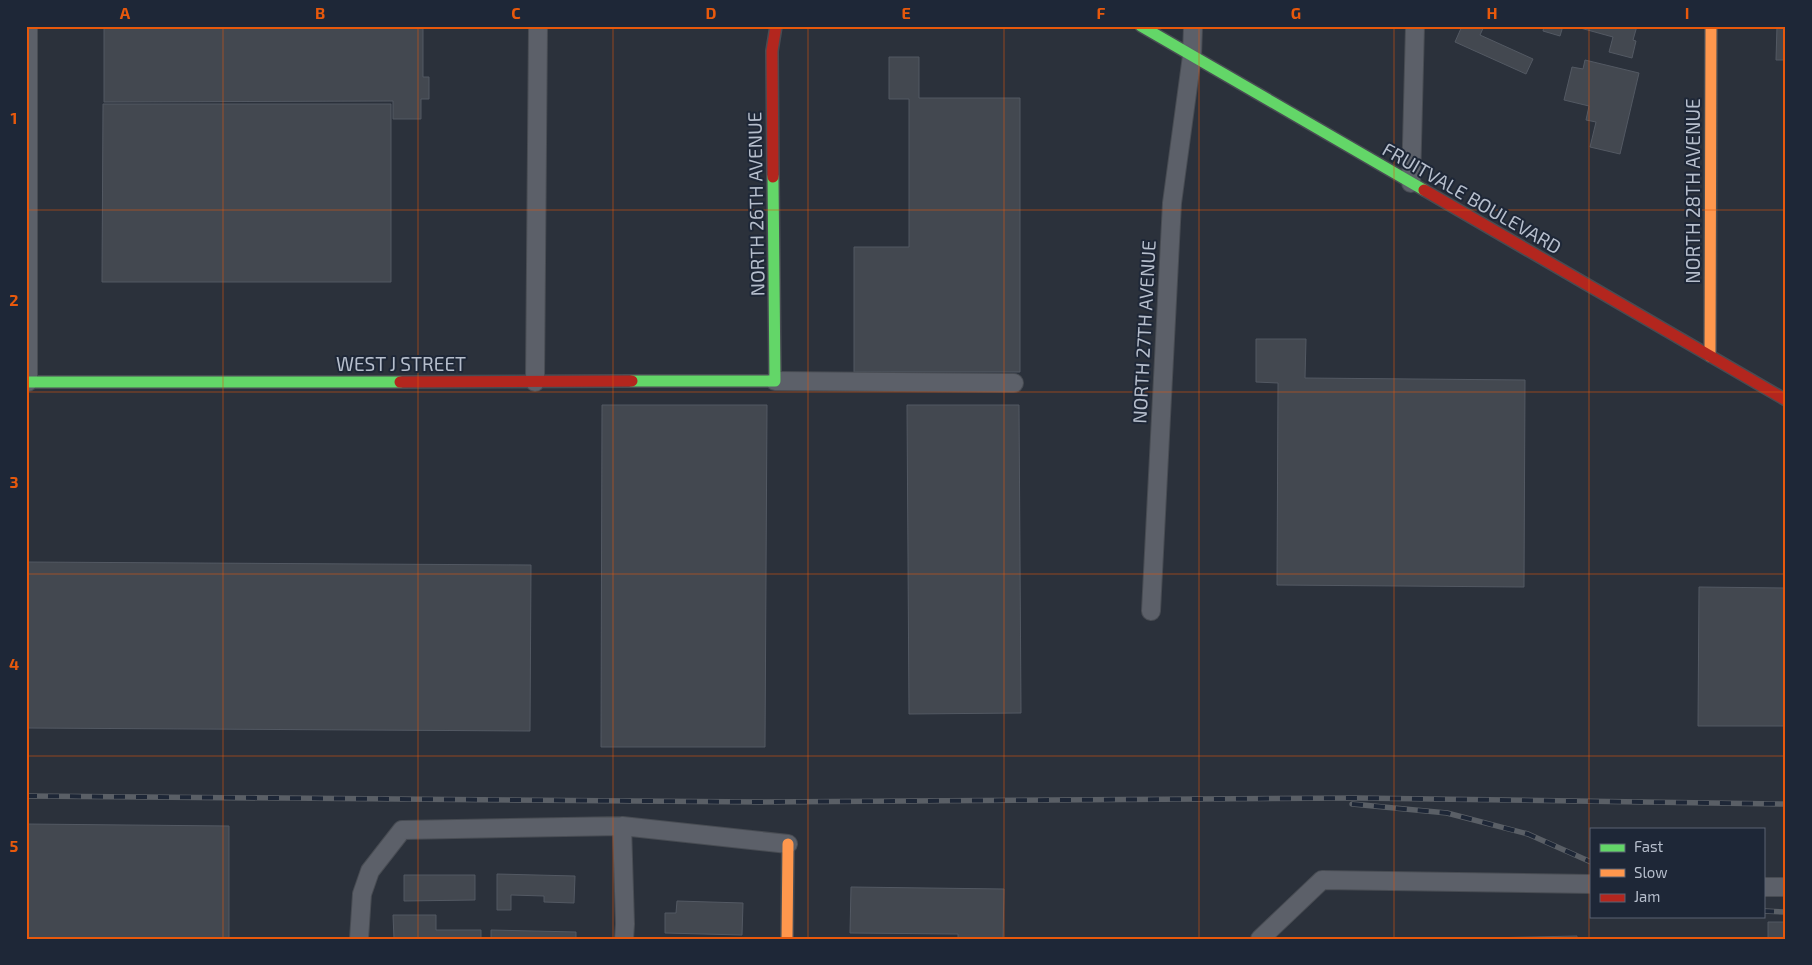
<svg xmlns="http://www.w3.org/2000/svg" width="1812" height="965" font-family="'Exo 2',sans-serif">
<rect width="100%" height="100%" fill="#2b313b"/>
<path fill="#434850" stroke="#535963" d="M104,26H423V77H429V99H421V119H393V101L104,102Z
M1462,26H1484L1480,35L1533,59L1526,74L1455,42Z
M1544,26H1563L1560,36L1543,31Z
M1573,26H1637L1633,40L1636,41L1632,58L1609,52L1613,37Z
M1777,26H1786V60H1776Z
M889,57H919V98H1020V372H854V247H909V99H889Z
M1585,60L1639,73L1620,154L1590,147L1596,122L1586,120L1589,106L1564,100L1572,67L1583,69Z
M103,104H391V282H102Z
M1256,339H1306L1305,378L1525,380L1524,587L1277,585L1278,383L1256,382Z
M602,405H767L765,747H601Z
M907,405H1019L1021,713L909,714Z
M26,562L531,565L530,731L26,728Z
M1699,587L1786,588V726H1698Z
M26,824L229,826V939H26Z
M497,874L575,876L574,903L544,902V896L511,895V910H497Z
M404,875H475V900L404,901Z
M851,887L1004,889L1003,939H958V934L850,933Z
M677,901L743,903L742,935L665,933V913H676Z
M393,915H436V930H481V939H394Z
M1768,922H1786V939H1768Z
M491,930L576,932V939H491Z
M1577,936V939H1439Z"/>
<g fill="none" stroke-linecap="round" stroke-linejoin="round">
<g stroke="#484c53" stroke-width="20">
<path id="lane" d="M28,26V382
M1411,183L1415,26
M775,381L1014,383
M535,382L538,26
M1151,611L1172,203L1192,56L1193,26
M622,826L625,924L624,939
M1763,887H1786
M359,939L362,894L370,871L402,830L622,826L788,844
M1260,939L1322,880L1591,884"/>
</g>
<g stroke="#484c53" stroke-width="14">
<path id="fast" d="M1141,26L1424,190
M632,381H775L773,177
M26,382H400"/>
</g>
<g stroke="#484c53" stroke-width="14">
<path id="slow" d="M1710,356L1711,26
M787,939L788,844"/>
</g>
<g stroke="#484c53" stroke-width="14">
<path id="jam" d="M773,177L772,51L776,26
M1424,190L1786,400
M400,382L632,381"/>
</g>
<use href="#lane" stroke="#5c6069" stroke-width="18"/>
<use href="#fast" stroke="#63d668" stroke-width="11"/>
<use href="#slow" stroke="#ff974d" stroke-width="11"/>
<use href="#jam" stroke="#b3261e" stroke-width="11"/>
<g stroke="#5a5f66" stroke-width="5.5">
<path id="rail" d="M26,796L761,802L1357,798L1786,804
M1352,804L1447,813L1528,834L1591,862
M1763,911L1786,912"/>
</g>
<use href="#rail" stroke="#1e2737" stroke-width="4" stroke-dasharray="11" stroke-linecap="butt"/>
</g>
<path fill="none" stroke="#e8590c" stroke-width="1" stroke-opacity="0.55" d="M223,26V939M418,26V939M613,26V939M808,26V939M1004,26V939M1199,26V939M1394,26V939M1589,26V939M26,210H1786M26,392H1786M26,574H1786M26,756H1786"/>
<g text-anchor="middle" stroke-width="4" stroke-linejoin="round" paint-order="stroke">
<g font-size="19" fill="#b6becc" stroke="#1e2737">
<text transform="translate(1693 191) rotate(-90)" y="7">NORTH 28TH AVENUE</text>
<text transform="translate(1472 198) rotate(30)" y="7">FRUITVALE BOULEVARD</text>
<text transform="translate(756 204) rotate(-91)" y="7">NORTH 26TH AVENUE</text>
<text transform="translate(1144 332) rotate(-87)" y="7">NORTH 27TH AVENUE</text>
<text x="401" y="371">WEST J STREET</text>
</g>
</g>
<rect width="1812" height="965" fill="none" stroke="#1e2737" stroke-width="55"/>
<rect x="1590" y="828" width="175" height="90" fill="#1e2737" stroke="#5b6373"/>
<rect x="1600" y="844" width="25" height="8" fill="#63d668" stroke="#5b6373"/>
<text x="1634" y="852" font-size="15" fill="#b6becc">Fast</text>
<rect x="1600" y="869" width="25" height="8" fill="#ff974d" stroke="#5b6373"/>
<text x="1634" y="878" font-size="15" fill="#b6becc">Slow</text>
<rect x="1600" y="894" width="25" height="8" fill="#b3261e" stroke="#5b6373"/>
<text x="1634" y="902" font-size="15" fill="#b6becc">Jam</text>
<rect x="28" y="28" width="1756" height="910" fill="none" stroke="#e8590c" stroke-width="2"/>
<g font-size="16" text-anchor="middle" font-weight="bold" fill="#e8590c">
<text x="125" y="19">A</text>
<text x="320" y="19">B</text>
<text x="516" y="19">C</text>
<text x="711" y="19">D</text>
<text x="906" y="19">E</text>
<text x="1101" y="19">F</text>
<text x="1296" y="19">G</text>
<text x="1492" y="19">H</text>
<text x="1687" y="19">I</text>
<text x="14" y="124">1</text>
<text x="14" y="306">2</text>
<text x="14" y="488">3</text>
<text x="14" y="670">4</text>
<text x="14" y="852">5</text>
</g>
</svg>
